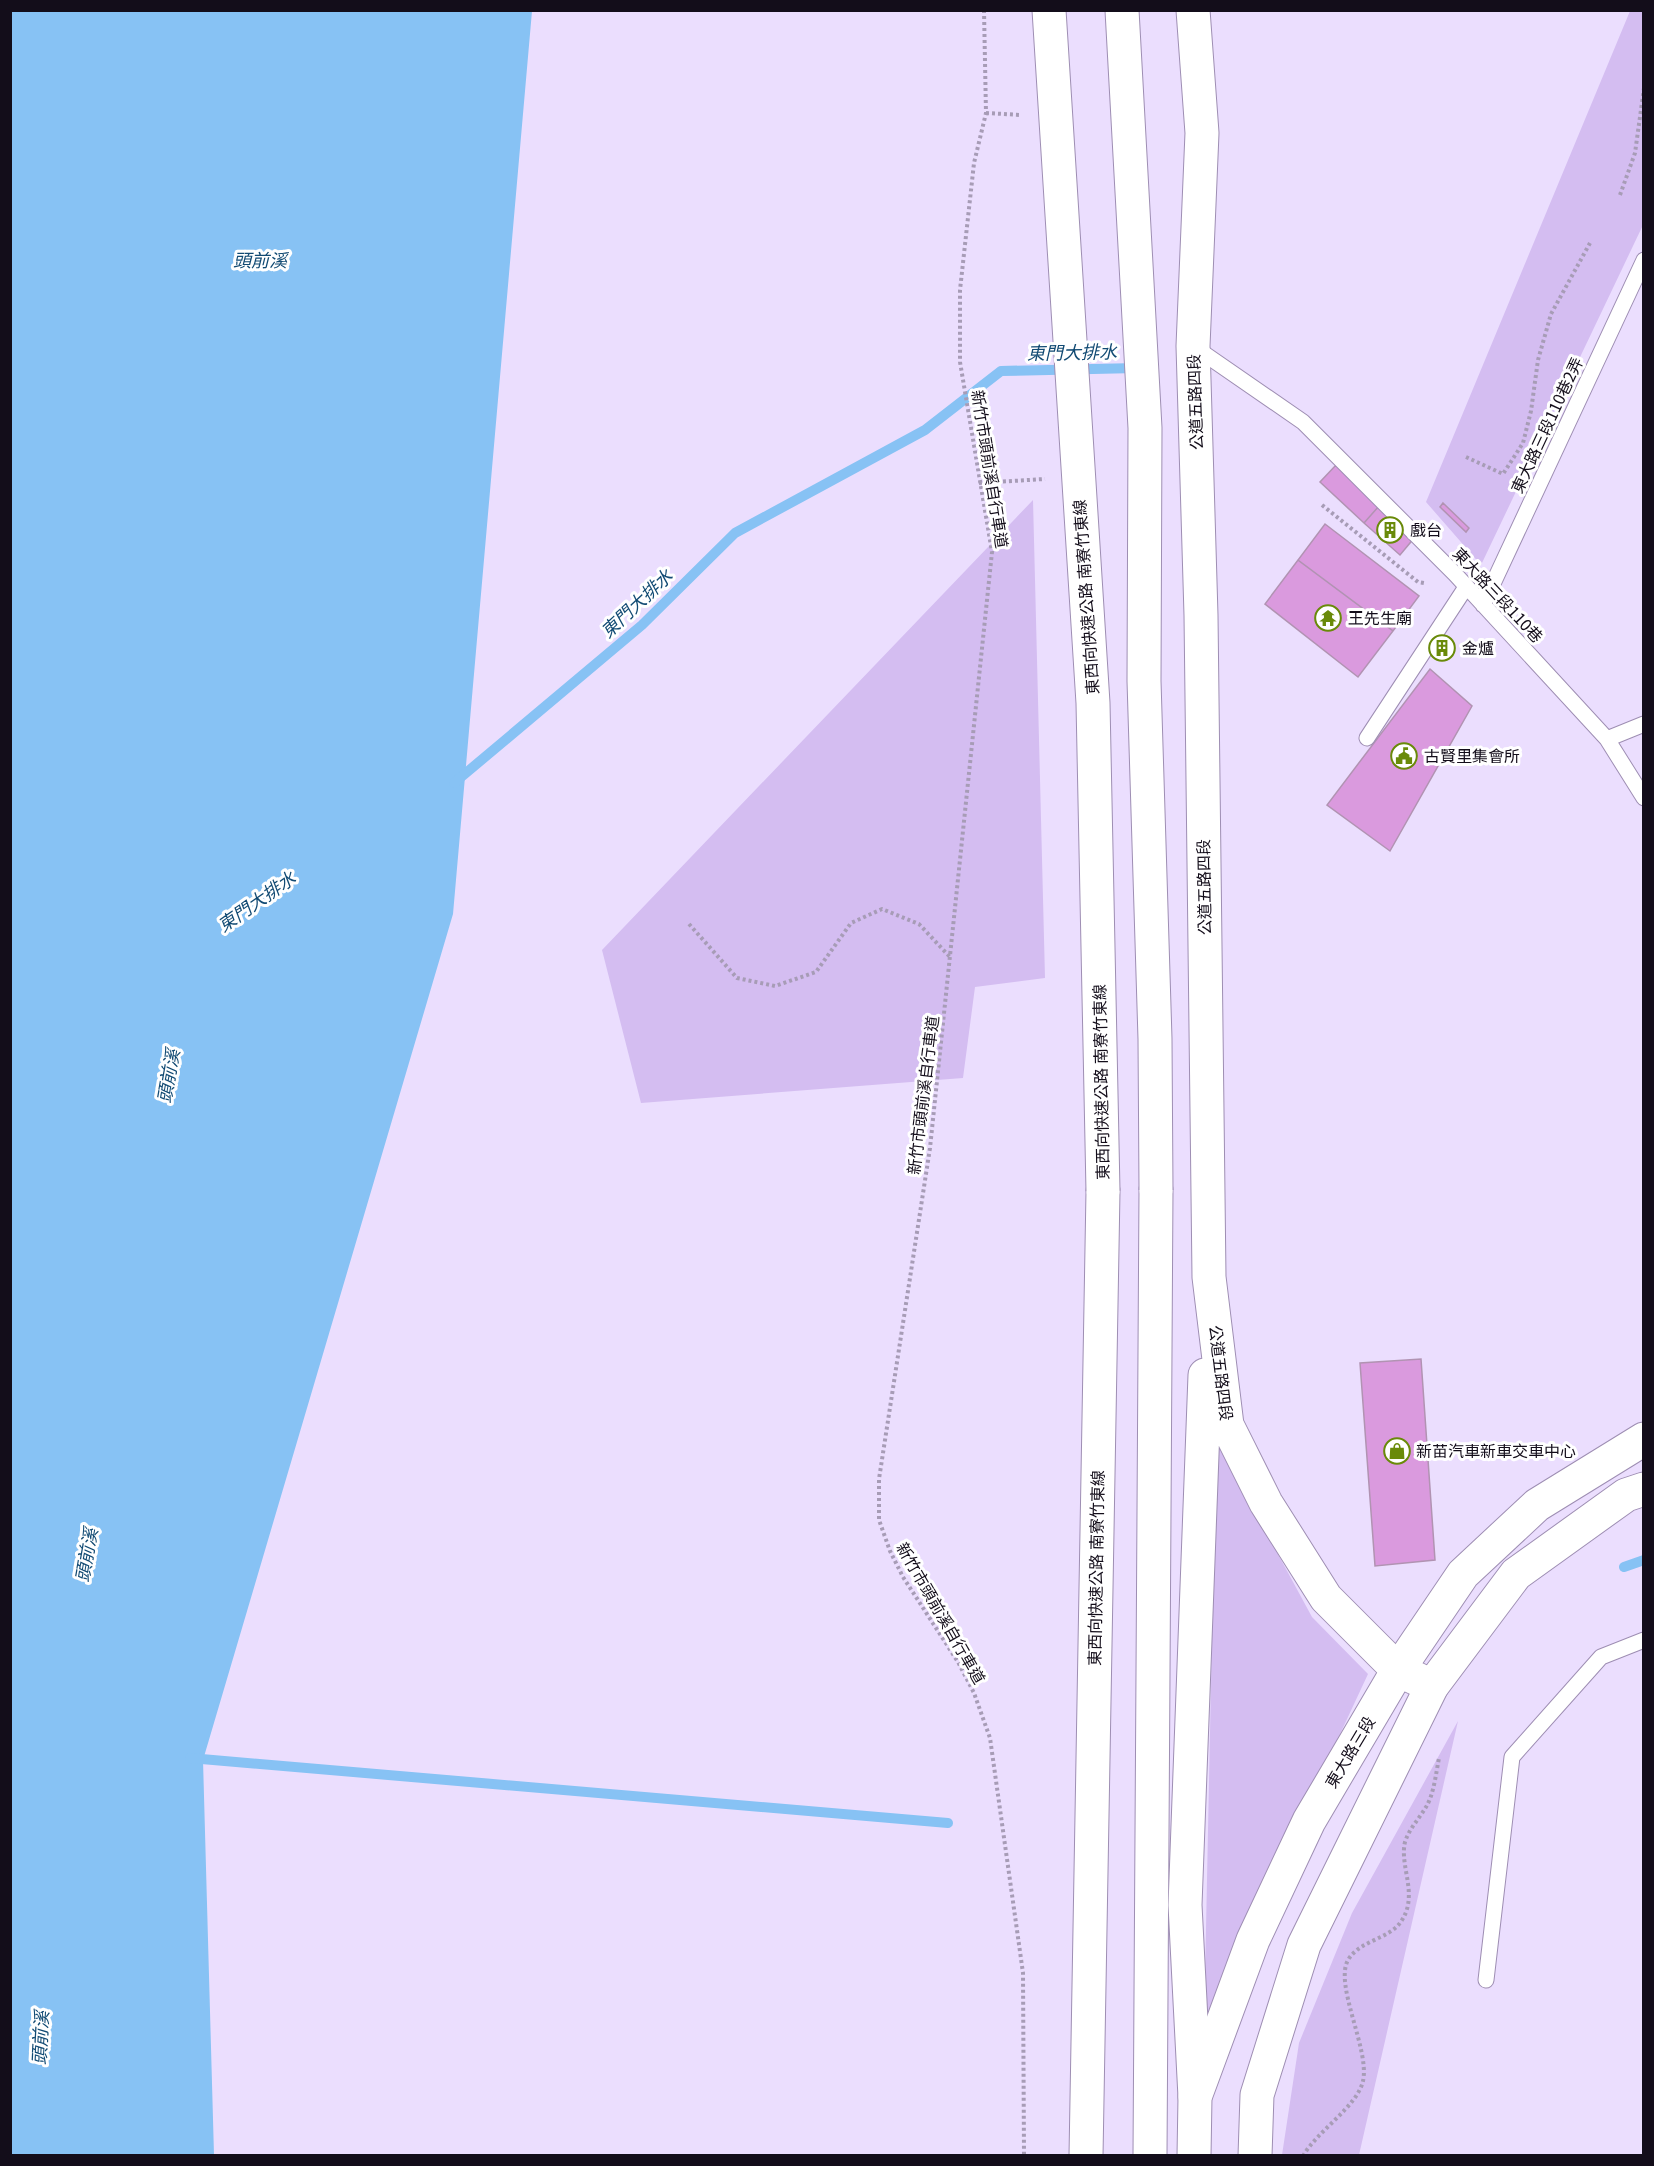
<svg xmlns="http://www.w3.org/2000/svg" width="1654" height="2166" font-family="Georgia,'Noto Sans TC',serif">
<rect width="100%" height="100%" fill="#ebdefe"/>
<path fill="#d4bdf1" d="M1630,11H1643V225L1481,565L1426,502Z
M1033,500L1045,978L975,987L963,1078L641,1103L602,950Z
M1216,1440L1312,1617L1368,1674L1204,2026Z
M1458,1721L1359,2155H1282L1299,2043L1352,1913Z"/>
<path fill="#87c2f4" d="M11,10L532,11L453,914L203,1760L214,2155H11Z"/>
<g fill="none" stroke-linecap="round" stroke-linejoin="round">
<path stroke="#87c2f4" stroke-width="10" d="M454,783L642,625L735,533L925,430L1001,371L1137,368
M1624,1567L1644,1560
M190,1758L948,1823"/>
</g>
<path fill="#da9ade" stroke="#b193b2" stroke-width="1.5" d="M1336,465L1379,506L1364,523L1320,482Z
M1443,503L1469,528L1466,532L1440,507Z
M1379,506L1415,537L1400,555L1364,523Z
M1325,524L1419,596L1393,631L1298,560Z
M1298,560L1393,631L1358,677L1265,604Z
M1437 648a5 5 0 1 1 10 0a5 5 0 1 1-10 0Z
M1430,669L1472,706L1390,851L1327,805Z
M1421,1359L1435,1560L1375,1566L1360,1363Z"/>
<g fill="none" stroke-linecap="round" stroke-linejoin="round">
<g stroke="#9e8eb3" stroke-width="17">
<path id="service" d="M1193,346L1303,422L1455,574L1607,739L1644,798
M1483,605L1644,260
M1367,738L1466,587
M1607,739L1644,724
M1486,1980L1512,1757L1601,1657L1644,1640"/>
</g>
<g stroke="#9e8eb3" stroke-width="35">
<path id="tertiary" d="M1193,10L1202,133L1193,346L1201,615L1209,1277L1227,1425L1266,1503L1326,1598L1398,1670L1432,1686
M1195,2097L1185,1905L1205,1375"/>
</g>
<g stroke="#9e8eb3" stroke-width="35">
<path id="secondary" d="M1194,2156L1195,2097L1253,1940L1309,1821L1398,1670L1463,1574L1537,1505L1644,1439
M1255,2156L1257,2095L1304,1945L1432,1686L1516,1574L1626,1495L1644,1489"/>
</g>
<g stroke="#9e8eb3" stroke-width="35">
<path id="trunk" d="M1086,2156L1103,1191
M1150,2156L1156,1190"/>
</g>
<path stroke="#a79cb6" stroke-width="4" stroke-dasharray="3 3" stroke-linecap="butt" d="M984,10L986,113L974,163L960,290V362L992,552L930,1148L879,1479V1520L890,1551L903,1577L958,1662L974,1693L990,1738L1023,1973L1024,2156
M986,113L1021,115
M1620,195L1635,153L1644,88
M1466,457L1503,474L1523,443L1531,411L1538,360L1551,314L1590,243
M979,483L1045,479
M1322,505L1418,582L1424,583
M689,924L737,978L775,986L816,972L851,923L882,909L919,924L950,957
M1303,2156C1317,2131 1357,2107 1363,2081C1370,2050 1334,1985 1348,1960C1359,1941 1388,1939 1400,1923C1420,1896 1399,1867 1405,1842C1409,1829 1419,1819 1426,1807C1434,1794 1436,1773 1439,1758"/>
<use href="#service" stroke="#fff" stroke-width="15"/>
<use href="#tertiary" stroke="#fff" stroke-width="33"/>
<use href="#secondary" stroke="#fff" stroke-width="33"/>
<use href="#trunk" stroke="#fff" stroke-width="33"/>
<g stroke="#9e8eb3" stroke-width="35" stroke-linecap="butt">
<path id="trunk-bridge" d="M1049,10L1093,703L1103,1191
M1122,10L1145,428L1144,681L1155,1039L1156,1190"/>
</g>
<use href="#trunk-bridge" stroke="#fff" stroke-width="33"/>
</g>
<defs>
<g id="building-ring" transform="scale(1.35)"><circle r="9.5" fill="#fff" stroke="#698a09" stroke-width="1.5"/><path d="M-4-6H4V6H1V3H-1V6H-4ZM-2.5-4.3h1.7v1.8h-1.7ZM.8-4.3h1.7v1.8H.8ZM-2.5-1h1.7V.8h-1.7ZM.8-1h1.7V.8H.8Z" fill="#698a09"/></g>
<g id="temple-ring" transform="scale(1.35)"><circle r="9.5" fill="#fff" stroke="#698a09" stroke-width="1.5"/><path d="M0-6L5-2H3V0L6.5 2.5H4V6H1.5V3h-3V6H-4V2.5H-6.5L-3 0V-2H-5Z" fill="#698a09"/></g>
<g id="civic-ring" transform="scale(1.35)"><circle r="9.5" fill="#fff" stroke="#698a09" stroke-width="1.5"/><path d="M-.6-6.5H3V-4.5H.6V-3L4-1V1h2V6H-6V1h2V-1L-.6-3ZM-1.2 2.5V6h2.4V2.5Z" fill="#698a09"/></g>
<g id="shop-ring" transform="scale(1.35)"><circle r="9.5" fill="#fff" stroke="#698a09" stroke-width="1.5"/><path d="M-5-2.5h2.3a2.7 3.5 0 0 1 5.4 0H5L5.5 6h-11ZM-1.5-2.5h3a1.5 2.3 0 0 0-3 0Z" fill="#698a09"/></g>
</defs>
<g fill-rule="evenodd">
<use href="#building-ring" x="1390" y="530"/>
<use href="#temple-ring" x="1328" y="618"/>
<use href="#building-ring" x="1442" y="648"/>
<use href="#civic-ring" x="1404" y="756"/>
<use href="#shop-ring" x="1397" y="1451"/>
</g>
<g text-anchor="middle" stroke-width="6" stroke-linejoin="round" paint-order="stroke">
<g font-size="16" fill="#130d1a" stroke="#fff">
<text transform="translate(1195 402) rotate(-92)" y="6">公道五路四段</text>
<text transform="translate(1547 425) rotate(-65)" y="6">東大路三段110巷2弄</text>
<text transform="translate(990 469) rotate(81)" y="6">新竹市頭前溪自行車道</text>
<text transform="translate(1498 595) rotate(47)" y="6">東大路三段110巷</text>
<text transform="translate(1086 597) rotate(-94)" y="6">東西向快速公路 南寮竹東線</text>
<text transform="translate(1204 887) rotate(-91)" y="6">公道五路四段</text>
<text transform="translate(1101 1082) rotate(-91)" y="6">東西向快速公路 南寮竹東線</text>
<text transform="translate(923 1095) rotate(-83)" y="6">新竹市頭前溪自行車道</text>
<text transform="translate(1221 1373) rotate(83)" y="6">公道五路四段</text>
<text transform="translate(1096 1568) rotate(-89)" y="6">東西向快速公路 南寮竹東線</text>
<text transform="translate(941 1613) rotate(60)" y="6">新竹市頭前溪自行車道</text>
<text transform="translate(1350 1752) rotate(-59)" y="6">東大路三段</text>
</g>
<g font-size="16" fill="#130d1a" stroke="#fff" text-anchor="start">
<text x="1410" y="536">戲台</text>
<text x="1348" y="624">王先生廟</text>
<text x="1462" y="654">金爐</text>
<text x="1424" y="762">古賢里集會所</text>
<text x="1416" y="1457">新苗汽車新車交車中心</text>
</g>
<g font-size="18" font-style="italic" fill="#114a73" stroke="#fff">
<text x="260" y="267">頭前溪</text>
<text transform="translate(1072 353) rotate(-1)" y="6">東門大排水</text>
<text transform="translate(637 604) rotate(-43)" y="6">東門大排水</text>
<text transform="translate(257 902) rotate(-35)" y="6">東門大排水</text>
<text transform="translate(169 1076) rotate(-80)" y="6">頭前溪</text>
<text transform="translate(87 1555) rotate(-80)" y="6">頭前溪</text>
<text transform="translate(41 2038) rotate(-87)" y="6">頭前溪</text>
</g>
</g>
<rect width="1654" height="2166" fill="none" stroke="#130d1a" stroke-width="24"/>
</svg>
